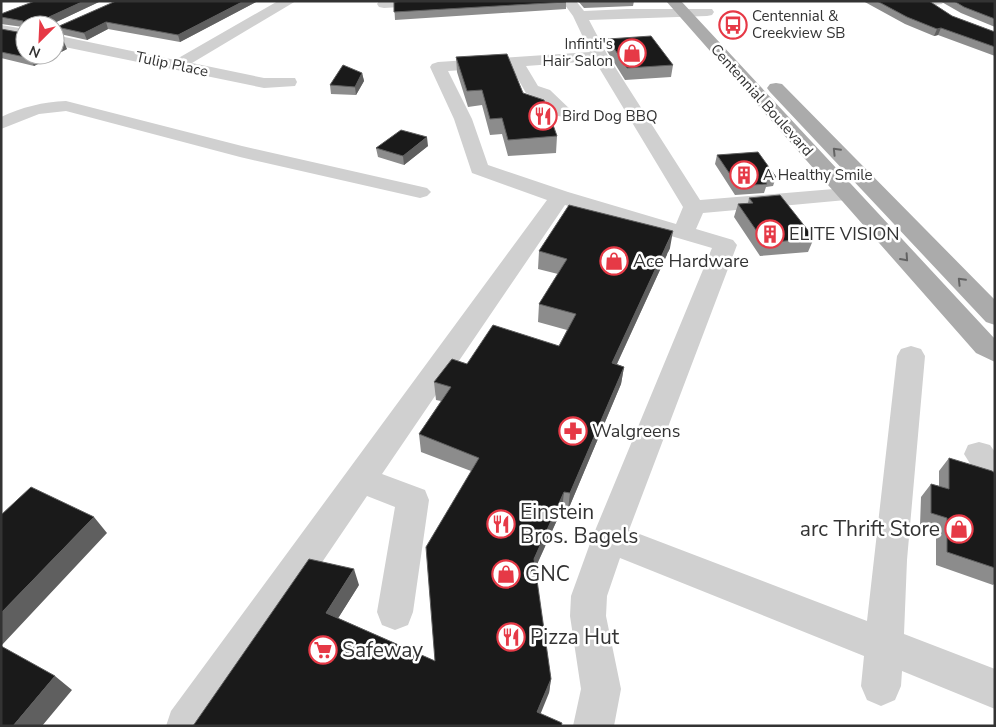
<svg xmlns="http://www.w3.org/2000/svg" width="996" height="727" font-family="'Nunito Sans',sans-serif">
<rect width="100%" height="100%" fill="#fff"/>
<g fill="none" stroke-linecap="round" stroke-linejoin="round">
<path fill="#d0d0d0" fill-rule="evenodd" d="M278,1H296L192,63L264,78H295L297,82L295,86L264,88L55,45V35L175,60Z
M379,1H439L432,5L384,8L379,7L377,4Z
M562,1H576L584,11L627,9H712L714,12L712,15L707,16L589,20L608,56L700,200L846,188L853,190L857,194L853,198L846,200L703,213L696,229L733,240L737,245L629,530L867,621L897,356L901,349L911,346L921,349L925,356L907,560L904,634L995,669V709L902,671L901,686L895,700L881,706L867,700L861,686L864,656L620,558L607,596L606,616L621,689L614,726H573L581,689L570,616L571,596L592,538L712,248L565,205L382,474L425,490L429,500L413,612L408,625L395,630L382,625L377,612L395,507L367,496L211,726H166L171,711L547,200L472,173L454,119L430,67L432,64L438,62L590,52L573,16ZM595,61L683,207L676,224L568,192L488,165L472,119L448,71L511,67L526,93L538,98L558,116L564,117L570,116L573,112L550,90L538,86L526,66Z
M944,1L942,4L927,6L920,2Z
M1,25L25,29V39L1,34Z
M66,101L242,146L427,188L431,192L427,196L420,198L240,157L66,111L39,114L1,129V117C22,107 43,102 66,101Z
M979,442L990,445L995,452V490L984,486L964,454L968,445Z"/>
<path fill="#ababab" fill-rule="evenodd" d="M666,1H681L995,339V362L976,353Z
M776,83L782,84L995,300V325L986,322L770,92L767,88L770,84Z"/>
</g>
<path fill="#8c8c8c" d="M35,1H101L52,24V25H25L67,49L34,66L1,58V29L23,33V27L1,24V14Z
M258,1L180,42L108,29L87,40L60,34L57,27Z
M578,1H634L633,6L584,8Z
M863,1H929L952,16L995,32V56L938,35L934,36L905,24Z
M940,1H995V27L961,13Z
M394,2H566V9L395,20Z
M608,39L673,65L671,77L625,80L607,51Z
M456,57L523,93L557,136L556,153L508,156L502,134L490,135L482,105L468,107L457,72Z
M362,73L364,81L356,95L331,94L330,85Z
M428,146L404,165L378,157L376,148Z
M717,155L776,177L773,186L766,187L764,193L735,195L715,164Z
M749,198L814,238L808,252L760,256L734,217L738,204L748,203Z
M670,248L617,364L624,367L621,384L568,510L562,509L535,569L551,679L549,693L193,726L359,585L338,618L435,661L471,471L421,452L419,434L441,401L436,400L434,382L467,364L559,346L567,330L538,322L539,304L558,274L538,269L539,251Z
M949,458L995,473V583L993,585L936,565V531L920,526L921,497L931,484L939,486V471Z"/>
<path fill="#5f5f5f" d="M84,1H101L52,24V25H50L49,17Z
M244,1H258L180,42L178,35Z
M106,22L108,29L87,40L84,33Z
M941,28L938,35L934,36L937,29Z
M64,42L67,49L34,66L30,58L37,55H55V46Z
M362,73L364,81L356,95L355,87Z
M427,137L428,146L404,165L403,156Z
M673,231L670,248L609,381L612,363Z
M624,367L621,384L568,510L570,493Z
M564,492L562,509L532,575L534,559Z
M94,517L107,533L1,646V613Z
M354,569L359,585L332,628L326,613Z
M55,676L72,690L42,726H13Z
M551,679L549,693L536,725L537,712Z"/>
<path fill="#1a1a1a" stroke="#5f5f5f" d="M35,1H84L49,17L50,25H25V55H37L30,58L1,52V29L23,33V21L1,17V14Z
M116,1H244L178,35L106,22L84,33L57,27Z
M403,1H566V2L394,12V2Z
M877,1H929L952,16L995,32V47L941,28L937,29L907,17Z
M954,1H995V19L964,7Z
M651,36L673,65L627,68L608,39Z
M55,40L64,42L55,46Z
M507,54L523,93L544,100L557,136L508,140L502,118L490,119L482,90L467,91L456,57Z
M343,65L362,73L355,87L330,85Z
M401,130L427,137L403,156L376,148Z
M758,152L776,177L762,178L767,184L738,186L717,155Z
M780,195L814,238L765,243L738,204L753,203L749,198Z
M569,205L673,231L612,363L624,367L570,493L564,492L534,559L551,679L537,712L562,723L561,726H193L309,559L354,569L326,613L435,661L426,547L479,458L419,434L451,387L434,382L452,359L467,364L493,325L559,346L576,314L539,304L567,259L539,251Z
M949,458L992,471L995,473V568L947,552V518L931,513V484L949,489Z
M31,487L94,517L1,613V515Z
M1,646L55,676L13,726H1Z"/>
<defs><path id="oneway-chevron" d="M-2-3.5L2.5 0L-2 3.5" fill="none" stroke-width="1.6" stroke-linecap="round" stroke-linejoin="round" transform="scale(1.25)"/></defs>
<g stroke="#636363">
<use href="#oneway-chevron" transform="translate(836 151) rotate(-134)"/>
<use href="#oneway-chevron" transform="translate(905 258) rotate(48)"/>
<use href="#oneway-chevron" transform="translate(961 281) rotate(-134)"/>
</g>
<defs>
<g id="bus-ring" transform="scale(1.4375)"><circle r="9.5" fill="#fff" stroke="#e63946" stroke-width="1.5"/><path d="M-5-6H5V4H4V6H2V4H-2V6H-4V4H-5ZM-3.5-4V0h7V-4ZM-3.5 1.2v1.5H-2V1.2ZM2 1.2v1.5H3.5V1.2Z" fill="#e63946"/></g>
<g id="shop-ring" transform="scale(1.4375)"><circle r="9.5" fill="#fff" stroke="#e63946" stroke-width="1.5"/><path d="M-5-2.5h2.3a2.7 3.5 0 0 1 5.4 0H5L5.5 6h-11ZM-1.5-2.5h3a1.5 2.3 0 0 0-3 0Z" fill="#e63946"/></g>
<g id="restaurant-ring" transform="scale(1.4375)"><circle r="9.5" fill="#fff" stroke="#e63946" stroke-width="1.5"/><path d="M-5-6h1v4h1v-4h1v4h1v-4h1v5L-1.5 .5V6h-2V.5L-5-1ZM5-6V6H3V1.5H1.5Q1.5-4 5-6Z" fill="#e63946"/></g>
<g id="building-ring" transform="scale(1.4375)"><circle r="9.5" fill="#fff" stroke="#e63946" stroke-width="1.5"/><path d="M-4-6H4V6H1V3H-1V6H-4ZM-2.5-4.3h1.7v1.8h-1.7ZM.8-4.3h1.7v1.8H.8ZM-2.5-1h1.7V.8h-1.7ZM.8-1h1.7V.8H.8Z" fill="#e63946"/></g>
<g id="pharmacy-ring" transform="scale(1.4375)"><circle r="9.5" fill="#fff" stroke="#e63946" stroke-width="1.5"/><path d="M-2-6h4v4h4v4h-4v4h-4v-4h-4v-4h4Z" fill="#e63946"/></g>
<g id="supermarket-ring" transform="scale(1.4375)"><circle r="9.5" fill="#fff" stroke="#e63946" stroke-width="1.5"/><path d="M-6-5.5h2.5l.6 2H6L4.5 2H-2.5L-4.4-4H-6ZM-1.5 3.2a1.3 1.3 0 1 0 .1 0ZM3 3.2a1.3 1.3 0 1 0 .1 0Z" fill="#e63946"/></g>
</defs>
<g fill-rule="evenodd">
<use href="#bus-ring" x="733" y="25"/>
<use href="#shop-ring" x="632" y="53"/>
<use href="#restaurant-ring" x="543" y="116"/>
<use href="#building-ring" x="744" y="175"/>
<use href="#building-ring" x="770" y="234"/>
<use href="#shop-ring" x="614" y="261"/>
<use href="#pharmacy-ring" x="573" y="431"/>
<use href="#restaurant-ring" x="501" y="524"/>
<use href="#shop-ring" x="959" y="529"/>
<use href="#shop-ring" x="506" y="574"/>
<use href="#restaurant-ring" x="511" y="637"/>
<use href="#supermarket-ring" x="323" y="650"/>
</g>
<g text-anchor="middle" stroke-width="5" stroke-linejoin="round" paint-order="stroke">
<g font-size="15" fill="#333" stroke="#fff" text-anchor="start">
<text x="752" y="21">Centennial &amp;<tspan x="752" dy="17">Creekview SB</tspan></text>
<text x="613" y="49" text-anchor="end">Infinti's<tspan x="613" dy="17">Hair Salon</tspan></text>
<text x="562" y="121">Bird Dog BBQ</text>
<text x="763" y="180">A Healthy Smile</text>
</g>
<g font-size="15" fill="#333" stroke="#fff">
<text transform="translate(172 64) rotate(12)" y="5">Tulip Place</text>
<text transform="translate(762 100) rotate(48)" y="5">Centennial Boulevard</text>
</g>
<g font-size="18" fill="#333" stroke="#fff" text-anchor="start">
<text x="789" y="240">ELITE VISION</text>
<text x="633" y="267">Ace Hardware</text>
<text x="592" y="437">Walgreens</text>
</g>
<g font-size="21" fill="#333" stroke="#fff" text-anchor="start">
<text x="520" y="519">Einstein<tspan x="520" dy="24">Bros. Bagels</tspan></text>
<text x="940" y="536" text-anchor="end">arc Thrift Store</text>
<text x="525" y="581">GNC</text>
<text x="530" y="644">Pizza Hut</text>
<text x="342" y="657">Safeway</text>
</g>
</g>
<rect width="996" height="727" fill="none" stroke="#333333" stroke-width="5"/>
<g transform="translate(40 40) rotate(204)"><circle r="24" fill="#ffffff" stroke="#adadad"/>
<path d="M0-4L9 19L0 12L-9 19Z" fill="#e63946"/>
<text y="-8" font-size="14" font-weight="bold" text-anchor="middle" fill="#333333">N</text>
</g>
</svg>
